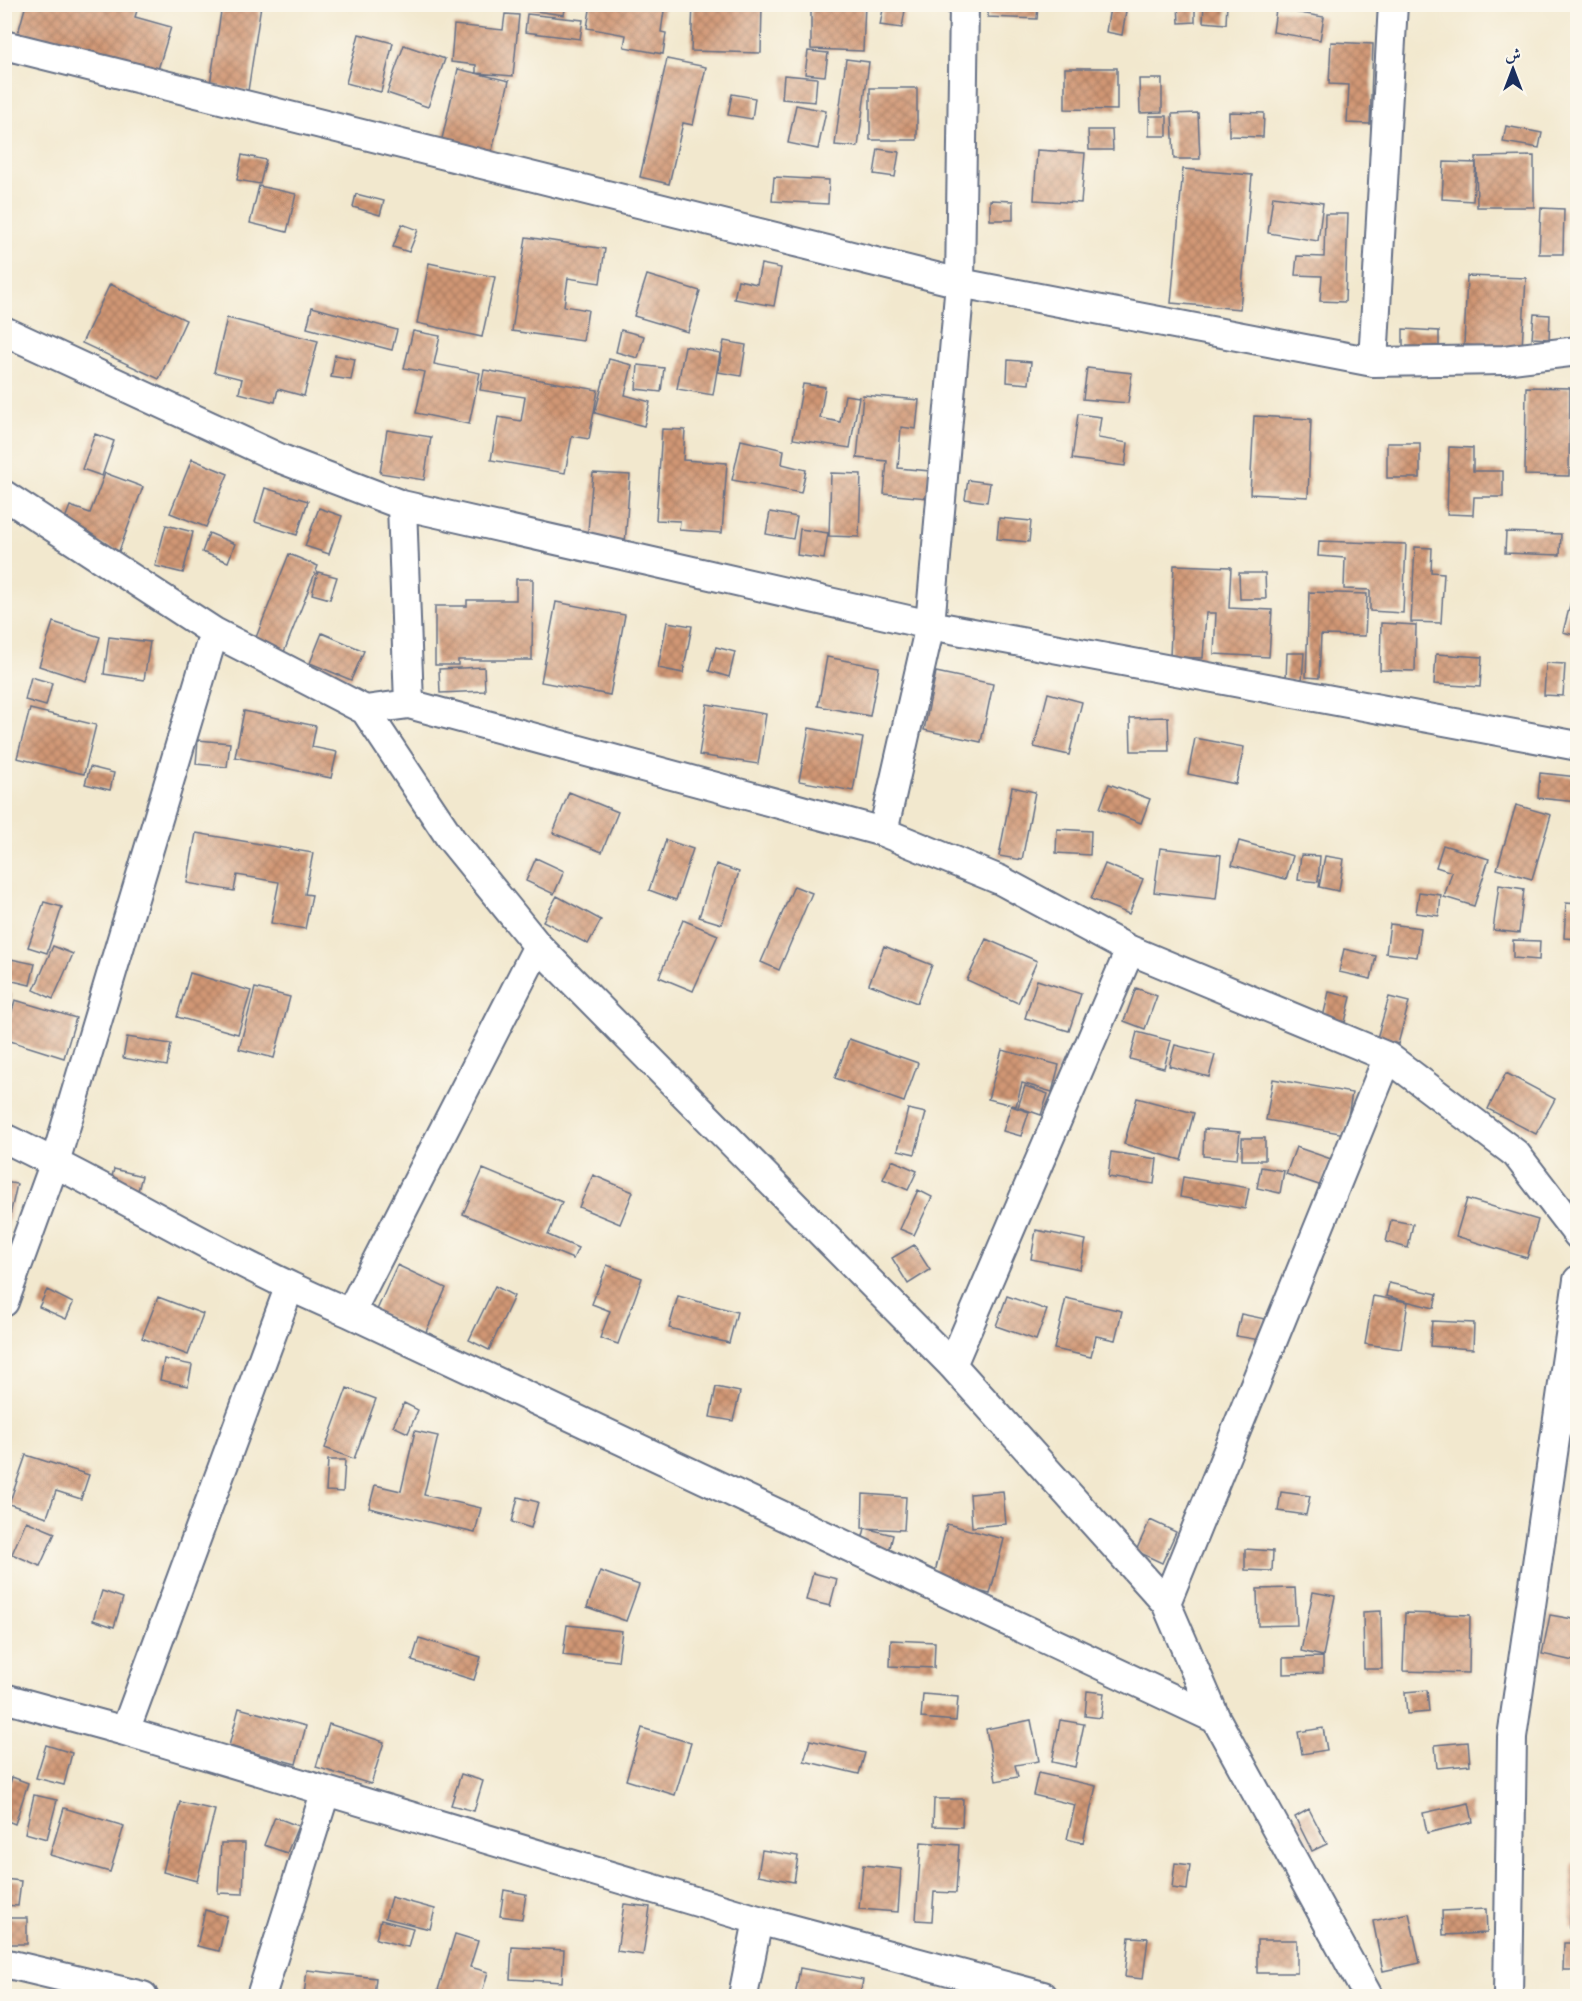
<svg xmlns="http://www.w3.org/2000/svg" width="1582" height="2001" font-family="'Old Standard TT',Amiri,serif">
<defs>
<pattern id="building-cross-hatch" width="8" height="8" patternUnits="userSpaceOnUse" patternTransform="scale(1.5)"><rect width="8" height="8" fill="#d19774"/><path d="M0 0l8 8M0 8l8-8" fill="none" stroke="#a97c62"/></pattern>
</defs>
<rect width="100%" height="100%" fill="#fbf7ec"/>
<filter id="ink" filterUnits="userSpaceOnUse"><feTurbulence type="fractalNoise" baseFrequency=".0167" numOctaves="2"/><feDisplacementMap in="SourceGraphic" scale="12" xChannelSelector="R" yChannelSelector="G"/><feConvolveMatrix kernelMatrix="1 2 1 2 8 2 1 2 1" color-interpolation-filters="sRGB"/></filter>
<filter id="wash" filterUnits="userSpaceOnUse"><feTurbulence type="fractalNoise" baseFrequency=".008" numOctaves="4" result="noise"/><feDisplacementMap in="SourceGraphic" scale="24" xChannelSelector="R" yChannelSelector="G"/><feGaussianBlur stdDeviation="1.35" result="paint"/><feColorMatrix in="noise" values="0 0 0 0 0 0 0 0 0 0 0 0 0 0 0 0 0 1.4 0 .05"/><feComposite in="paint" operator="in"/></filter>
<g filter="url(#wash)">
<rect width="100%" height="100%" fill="#f2e8ce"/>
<g id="blocks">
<path fill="url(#building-cross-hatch)" d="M26,4H139L135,17L171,27L156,76L17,37Z
M529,4H566L564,15L528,10Z
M591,4H665L661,32L666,33L663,54L624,47L626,35L587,28Z
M693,4H762L761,53L691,51Z
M811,4H865L863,51L811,49Z
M884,4H906L902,28L880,25Z
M988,4H1038L1037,19L988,17Z
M1178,4H1195V22L1179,23Z
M1204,4H1227L1226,24L1203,22Z
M222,5H261L248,91L210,85Z
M1110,8L1126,11L1122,35L1106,32Z
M1276,9L1324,17L1320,40L1273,32Z
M505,14L519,15L513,76L476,73V65L451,62L454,25L503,30Z
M527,14L583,20L580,39L525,32Z
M359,34L393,43L381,92L346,83Z
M1331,42L1373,44L1370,124L1347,123L1349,85L1329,84Z
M404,45L445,59L428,107L387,93Z
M808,51L828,53L825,76L805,74Z
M667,59L706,67L693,125L683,123L669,184L640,177Z
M846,59L869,62L858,147L835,145Z
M1065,68H1117V110L1065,109Z
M458,69L509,81L489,163L439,152Z
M784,75L817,78L815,102L782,99Z
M1139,79H1162V112L1140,113Z
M870,88H917V140H870Z
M732,94L755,98L752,119L728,115Z
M796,105L826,111L818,149L788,143Z
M1229,112L1264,113L1263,137L1229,136Z
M1198,113L1200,159H1174L1172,114Z
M1149,116H1167V136H1149Z
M1506,126L1542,133L1539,148L1503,142Z
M1088,130H1112L1113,150H1089Z
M878,149L899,152L895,177L874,174Z
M1037,150L1085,153L1081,203L1034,200Z
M242,155L266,160L260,184L237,180Z
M1534,156V207H1477L1476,157Z
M1444,162L1476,163L1473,201L1442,199Z
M1183,169L1252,175L1240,309L1171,303Z
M774,177L829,180L828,204L772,201Z
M259,186L296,194L287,232L250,223Z
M356,194L384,201L380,215L353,207Z
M1273,196L1323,203L1318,241L1268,233Z
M990,200L1013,201V220H990Z
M1541,208L1564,209L1563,254H1539Z
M1325,214H1348L1345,302L1320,301L1322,276L1295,275L1297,256L1324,257Z
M402,224L418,230L409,252L393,247Z
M526,237L605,249L600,283L568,278L564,306L588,310L583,341L512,331Z
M429,263L495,277L482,337L417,323Z
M761,264L781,268L774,306L734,299L738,280L757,284Z
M647,275L700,291L688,332L634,316Z
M1467,276L1526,278L1522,348L1464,345Z
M110,284L186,320L159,379L82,343Z
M312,307L397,330L392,350L307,328Z
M1534,314L1550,315L1549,339L1532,338Z
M227,318L318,341L304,396L278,389L275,402L239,393L242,379L214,372Z
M1403,329L1439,331V348L1403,346Z
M621,330L644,336L638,358L616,352Z
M413,331L440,336L434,364L480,373L469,424L416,413L425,372L404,368Z
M724,341L746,345L741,376L718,372Z
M685,346L720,353L713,395L677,389Z
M335,355L355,359L351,380L331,377Z
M609,359L632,365L625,395L650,402L644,426L595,413Z
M1008,360L1031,362L1029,384L1007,382Z
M638,365L664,368L661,392L636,389Z
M1087,368L1132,373L1128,403L1083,399Z
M484,370L598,390L589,439L572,436L565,473L491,460L498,417L521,421L525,397L480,390Z
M803,384L825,387L820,418L840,422L845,395L859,397L850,448L793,439Z
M1526,387L1570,388L1569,476L1525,475Z
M863,395L919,400L916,429L901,427L898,468L930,471L928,498L884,494L887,461L857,458Z
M1078,414L1101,417L1098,438L1128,443L1125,466L1072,459Z
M1254,416L1311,419L1308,497L1250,494Z
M662,429L685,430L683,460L727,463L722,533L679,530L680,521L656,520Z
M387,430L431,437L424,480L380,473Z
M95,434L114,441L102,476L82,469Z
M741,440L784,450L782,464L806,470L801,493L732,480Z
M1387,443H1420V478H1387Z
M1449,447L1473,448V471H1503V497H1474L1473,515L1447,514Z
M192,459L228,474L206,527L170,513Z
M105,473L143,487L119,551L61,529L70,506L90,513Z
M593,473L630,475L625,545L587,542Z
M831,473L861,474L859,537L829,536Z
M968,480L990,483L987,502L965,499Z
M265,488L308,501L297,535L255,522Z
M319,508L342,516L329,554L305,546Z
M770,512L797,517L793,539L766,534Z
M999,518L1031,521L1029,542L997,539Z
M166,525L193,532L183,573L155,566Z
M800,529L828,533L824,559L797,555Z
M1506,532L1561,534L1560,555L1505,553Z
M209,533L235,544L228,562L202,552Z
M1319,541L1406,544L1403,613L1370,611V590L1344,589L1345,558L1318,556Z
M1415,547L1432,548L1431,572L1444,573L1441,623L1411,622Z
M289,554L318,566L284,652L255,640Z
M1174,565L1231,567L1229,608L1272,610L1269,657L1214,654L1216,613H1206L1203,658L1170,657Z
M318,572L337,577L330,599L312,594Z
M1239,573H1265L1266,599H1240Z
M1577,578H1578V636L1563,632Z
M516,579H533L532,660H458V665H435V606H467V600H516Z
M1309,592L1367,594L1365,636L1321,635L1319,678L1306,677Z
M556,602L625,615L610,695L541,682Z
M53,622L100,637L86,681L39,666Z
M667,622L692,626L683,673L658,668Z
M1381,623L1416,625L1415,671L1380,670Z
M322,633L364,651L351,680L310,663Z
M109,637L150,642L144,680L104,674Z
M716,647L735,652L729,677L709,671Z
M1287,653H1304L1302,681L1286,680Z
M1436,654L1482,657L1480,687L1434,684Z
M827,657L879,667L870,716L818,706Z
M1546,663L1565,664L1563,696L1544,695Z
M484,667L485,691L440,693L439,669Z
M936,672L993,684L981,742L924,730Z
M31,677L52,683L46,706L25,700Z
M1048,693L1082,702L1069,755L1034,747Z
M707,704L766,714L758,764L699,755Z
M30,709L96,725L84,774L17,758Z
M244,711L316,726L312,747L337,752L331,778L235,757Z
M1168,717L1169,751H1131L1130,718Z
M809,728L863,738L853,791L799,781Z
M1195,738L1244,747L1236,784L1188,774Z
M198,740L230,743L227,767L196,764Z
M90,767L114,773L110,790L85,784Z
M1540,773L1578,777V802L1538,798Z
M1109,784L1150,799L1141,823L1100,808Z
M1012,787L1035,792L1022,860L999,856Z
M569,792L618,812L602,852L553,833Z
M1516,805L1551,815L1532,879L1497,869Z
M1057,829L1091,831L1090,855L1056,853Z
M196,833L313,853L305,894L312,895L305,929L271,923L279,882L237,875L234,891L187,883Z
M666,840L693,849L676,900L649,890Z
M1239,841L1293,856L1286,879L1232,865Z
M1443,845L1489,859L1474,906L1444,897L1452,872L1436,867Z
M1160,848L1221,855L1216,899L1154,892Z
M1301,855L1320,856L1318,882L1298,880Z
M1325,856L1344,859L1339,891L1319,887Z
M536,858L564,871L554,894L526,881Z
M716,864L739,872L722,924L699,917Z
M1105,864L1143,879L1129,914L1091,899Z
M1499,885L1524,889L1519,933L1493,930Z
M794,886L812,893L779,970L761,962Z
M1419,892L1441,895L1439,916L1416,913Z
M557,896L601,920L588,944L543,921Z
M44,902L62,907L47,953L28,947Z
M1566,903L1578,904V939L1564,938Z
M683,920L718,935L693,991L659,977Z
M1390,924L1421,928L1417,957L1386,953Z
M986,939L1037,961L1018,1003L967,980Z
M1513,940L1540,941L1539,960L1513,958Z
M53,946L73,954L53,999L34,990Z
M884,946L932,965L917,1003L869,984Z
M1344,949L1376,956L1371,979L1339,972Z
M6,958L35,964L30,985L4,979Z
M190,973L251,991L238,1034L177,1017Z
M1037,980L1081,994L1069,1031L1025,1018Z
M255,988L290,997L274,1058L239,1049Z
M1136,988L1157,996L1145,1029L1124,1021Z
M1329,992L1351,997L1345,1022L1323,1017Z
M4,993L12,994L7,1018L4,1017Z
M1389,997L1409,1002L1398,1044L1377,1038Z
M15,1000L76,1018L64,1058L4,1039Z
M1137,1032L1171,1041L1164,1068L1130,1059Z
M127,1037L171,1044L167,1066L123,1058Z
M849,1039L918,1063L904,1102L835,1078Z
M1175,1045L1215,1055L1209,1077L1169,1066Z
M1002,1050L1059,1065L1052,1092L1022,1083L1016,1106L988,1099Z
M1506,1073L1555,1099L1536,1134L1488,1109Z
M1273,1079L1352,1093L1345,1134L1266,1120Z
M1025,1086L1048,1094L1041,1115L1018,1107Z
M1137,1098L1194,1113L1181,1160L1124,1144Z
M1011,1106L1029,1112L1021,1136L1003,1131Z
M908,1109L926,1113L915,1154L898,1150Z
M1204,1129L1240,1132L1237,1159L1203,1156Z
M1242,1138H1265V1160H1242Z
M1296,1147L1331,1159L1322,1186L1286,1174Z
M1111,1152L1157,1159L1154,1184L1108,1177Z
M892,1160L917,1171L908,1190L883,1179Z
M1261,1167L1284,1171L1280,1193L1257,1188Z
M114,1169L142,1176L135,1202L107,1195Z
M483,1169L562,1202L548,1235L578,1248L573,1259L463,1214Z
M593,1175L633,1192L620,1224L579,1207Z
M1183,1177L1249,1188L1245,1209L1180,1197Z
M4,1182L17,1184L7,1229L4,1228Z
M918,1190L932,1197L914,1235L900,1229Z
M1467,1199L1538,1220L1527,1258L1456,1236Z
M1391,1220L1413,1224L1408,1248L1386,1242Z
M1036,1230L1086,1240L1080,1269L1031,1259Z
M914,1245L930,1270L908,1284L892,1258Z
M397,1265L446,1288L425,1334L376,1312Z
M607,1265L642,1278L618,1344L600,1338L610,1311L592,1304Z
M1389,1283L1437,1294L1434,1308L1386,1296Z
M495,1286L514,1296L489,1350L469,1340Z
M47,1290L73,1303L66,1319L39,1307Z
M678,1296L737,1312L729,1343L669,1328Z
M1007,1296L1047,1310L1036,1340L996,1326Z
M1373,1296L1408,1302L1401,1349L1365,1344Z
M158,1297L203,1314L188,1355L142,1338Z
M1066,1298L1122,1311L1115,1340L1096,1336L1091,1357L1054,1349Z
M1241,1314L1265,1319L1260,1340L1236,1336Z
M1432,1321L1474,1323L1473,1349L1430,1346Z
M164,1359L192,1365L188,1386L160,1380Z
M716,1387L740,1392L733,1421L710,1417Z
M347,1388L376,1399L354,1459L325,1448Z
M1572,1389H1578V1421L1570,1420Z
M404,1403L418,1410L408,1433L393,1426Z
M415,1431L438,1436L424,1495L481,1508L475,1533L369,1508L375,1485L401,1491Z
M26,1455L89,1475L81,1499L56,1491L47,1517L9,1504Z
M328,1460H345L343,1492L326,1491Z
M1003,1491L1006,1524L972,1527L970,1494Z
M1281,1492L1310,1496L1306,1515L1278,1511Z
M863,1494L906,1497L904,1530L862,1528Z
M518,1497L538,1502L531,1528L512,1522Z
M1150,1520L1176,1532L1162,1563L1136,1551Z
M26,1521L55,1533L40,1566L12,1554Z
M947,1524L1004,1539L990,1594L933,1580Z
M865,1528L893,1535L888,1556L860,1549Z
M1245,1549L1273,1551L1272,1571L1245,1570Z
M600,1571L639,1585L626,1621L587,1607Z
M813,1573L837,1579L830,1606L806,1600Z
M1295,1588L1297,1625L1258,1626L1257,1589Z
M102,1591L123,1598L114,1627L93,1620Z
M1313,1592L1335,1596L1323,1656L1301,1651Z
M1381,1611L1382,1669H1364L1363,1612Z
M1405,1613L1470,1615L1469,1673L1403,1671Z
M1550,1615L1578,1620V1662L1542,1654Z
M567,1625L622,1631L618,1661L563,1655Z
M419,1638L481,1657L474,1680L412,1661Z
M891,1640L935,1642L934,1668L890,1666Z
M1323,1657V1673L1283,1674V1658Z
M1427,1690L1429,1712L1407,1714L1405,1692Z
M1087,1691L1104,1693L1101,1718L1085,1716Z
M923,1694L958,1697L956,1721L921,1718Z
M239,1708L306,1726L296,1764L229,1746Z
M1031,1720L1039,1761L1015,1765L1018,1777L996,1781L986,1729Z
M1060,1720L1084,1724L1075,1767L1052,1762Z
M329,1724L384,1742L371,1784L316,1767Z
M642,1728L691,1743L675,1795L626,1780Z
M1323,1728L1327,1750L1302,1754L1298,1732Z
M810,1740L865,1753L859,1774L804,1761Z
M1468,1742L1470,1765L1437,1768L1435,1745Z
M46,1745L72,1753L64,1785L36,1778Z
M1038,1773L1096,1786L1083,1843L1067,1839L1075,1805L1033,1795Z
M461,1774L483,1781L474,1811L451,1805Z
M12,1777L28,1783L15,1824L5,1820V1800Z
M34,1795L57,1800L47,1839L25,1833Z
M934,1799H963L962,1827L933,1826Z
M180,1802L215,1810L197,1881L163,1872Z
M1469,1803L1473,1822L1427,1833L1423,1813Z
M64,1808L124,1826L110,1872L50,1855Z
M1309,1809L1327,1844L1312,1851L1295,1817Z
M275,1817L298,1826L287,1853L264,1845Z
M921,1842L959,1845L956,1893L934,1892L932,1921L916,1920Z
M221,1843H245L243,1894L218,1893Z
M762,1850L798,1856L794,1882L758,1875Z
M1175,1863L1190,1865L1187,1890L1172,1888Z
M1572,1863H1578V1928H1570Z
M863,1865L901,1869L898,1912L859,1909Z
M4,1879L21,1881L18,1906L4,1905Z
M504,1890L526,1894L522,1919L500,1916Z
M391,1897L435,1909L430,1929L385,1918Z
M624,1904L650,1907L643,1955L617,1951Z
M1486,1909L1487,1933L1443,1935L1442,1911Z
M205,1910L227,1916L219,1951L197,1946Z
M1409,1913L1420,1963L1383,1971L1373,1921Z
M7,1918H27V1944H7Z
M381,1920L413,1928L408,1947L376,1939Z
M455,1934L478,1941L470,1967L488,1972L481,1996H460L438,1990Z
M1129,1937L1148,1938L1143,1979L1125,1977Z
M1257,1940H1297V1973H1257Z
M1564,1943H1578V1970H1563Z
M512,1947L564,1950L562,1982L510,1979Z
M800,1968L863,1980L860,1996H795Z
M307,1970L376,1978L374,1996H304Z"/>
</g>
</g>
<g filter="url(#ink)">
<use href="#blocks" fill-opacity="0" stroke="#667085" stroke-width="1.5"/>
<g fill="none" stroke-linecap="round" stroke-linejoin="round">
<g stroke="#667085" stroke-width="32">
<path id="street" d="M4,45L960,283L1373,362L1504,360L1578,351
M4,331L279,458L402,505L930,625L1578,746
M1373,362L1393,4
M4,495L214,632L365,710L409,704L883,832L1000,880L1130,950L1388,1057L1516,1154L1578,1235
M402,505L409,704
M365,710L451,839L538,946L952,1365L1166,1603L1216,1719L1368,1996
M883,832L930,625L960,283L964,4
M4,1138C121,1193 231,1264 350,1313L1216,1719
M4,1302L55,1162L214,632
M350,1313L538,946
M952,1365L1130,950
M1166,1603L1388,1057
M4,1698L125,1731L758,1920L1043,1996
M125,1731L289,1288
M4,1963L143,1996
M261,1996L325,1793
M743,1996L758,1920
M1508,1996L1512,1737L1578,1280"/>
</g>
<use href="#street" stroke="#fff" stroke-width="28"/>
</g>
</g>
<rect width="1582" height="2001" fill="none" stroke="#fbf7ec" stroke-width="24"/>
<g transform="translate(1513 69)" stroke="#fbf7ec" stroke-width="4.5" paint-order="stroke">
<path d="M0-4.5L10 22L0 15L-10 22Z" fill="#1b2f5e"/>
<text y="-9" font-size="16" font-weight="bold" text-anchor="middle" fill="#1b2f5e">ش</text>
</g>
</svg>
